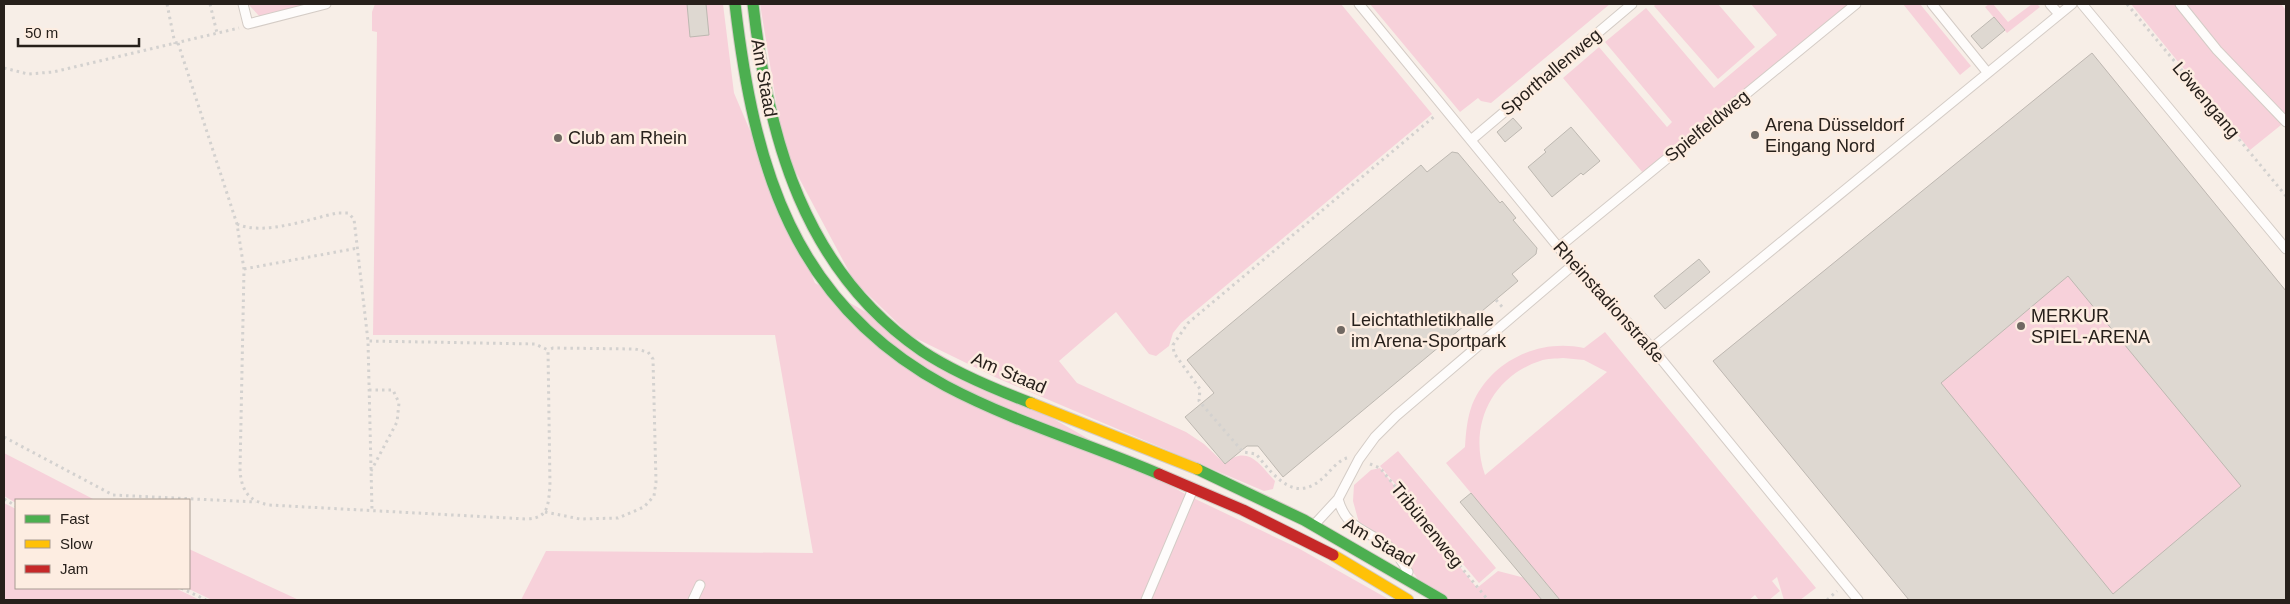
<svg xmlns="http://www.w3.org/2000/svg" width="2290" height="604" font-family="Helvetica,sans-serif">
<rect width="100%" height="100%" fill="#f7eee7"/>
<path fill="#f7d1da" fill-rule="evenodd" d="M248,4H313L261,18Z
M375,4H723L734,93L815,283L1187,495L1298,548L1390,600H521L546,551L813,553L775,335H373L377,32L372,31V12Z
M760,4H1341L1432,114L1181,323L1173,333L1169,346L1156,356L1149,354L1116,312L1059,361L1077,383L1186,432L1204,444L1224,463C1249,445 1258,463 1275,481L1273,489L1264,491L997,378L911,336L854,281L784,150Z
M1370,4H1610L1491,103L1481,101L1478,98L1460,112Z
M1656,4H1718L1755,47L1718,79L1654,6Z
M1751,4H1850L1643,173L1563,78L1599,47L1667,127L1672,122L1605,42L1646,8L1714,88L1777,35Z
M1903,4H1920L1971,66L1960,75Z
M1989,4H1993L2008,22L2032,4H2037L2040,7L2007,33L1985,7Z
M2131,4H2281L2286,10V121L2250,150Z
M2092,53L2286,291V600H1909L1713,361Z
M1605,332L1816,588L1800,600H1784L1777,577L1772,581L1780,591L1769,600H1759L1755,595L1749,600H1560L1446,463L1465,447C1466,432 1467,419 1472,405C1490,361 1539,338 1584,348ZM1563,358L1584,360L1607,372L1485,475C1468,427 1491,377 1540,361C1547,358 1556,359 1563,358Z
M1398,451L1496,568L1479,583L1380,466Z
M4,453L95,500H16V503L4,496Z
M1380,468L1477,588L1498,571L1525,578L1544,600H1449L1419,581L1398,550L1359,523L1353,501L1354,485L1371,470Z
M4,503L16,509V588H175L200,600H4Z
M189,549L299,600H212L187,588H189Z"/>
<path fill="#ded8d1" stroke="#bdb8b1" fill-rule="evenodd" d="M687,4H706L709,35L690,37Z
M1994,17L2005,30L1982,49L1971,36Z
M2092,53L2286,291V600H1909L1713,361ZM2068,276L2241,486L2113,594L1941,383Z
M1513,118L1522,128L1505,142L1497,132Z
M1571,127L1600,161L1583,175L1581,173L1552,197L1528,167L1546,152L1544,150Z
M1452,152L1458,153L1500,203L1502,201L1516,218L1513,220L1537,248L1536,254L1512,274L1518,281L1283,477L1258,446H1247L1225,464L1185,417L1214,393L1187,360L1421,165L1427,172Z
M1699,259L1710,272L1665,309L1654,296Z
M1471,493L1560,600H1542L1460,502Z"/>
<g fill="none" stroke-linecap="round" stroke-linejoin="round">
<g stroke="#d4ccc6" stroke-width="11">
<path id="lane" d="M243,4L248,24L326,4
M1359,4L1573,265L1652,348L1858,600
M1932,4L1987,72
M2050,4L2059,14
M2082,4L2286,249
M2180,4L2217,50L2286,122
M1471,140L1632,4
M1559,247L1856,4
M1652,348L2072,4
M1338,499C1346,528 1364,529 1387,545C1396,552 1403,562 1408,572
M1314,525L1338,499L1359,459L1375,437L1396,416L1573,265
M693,600L700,585
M1146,600L1193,489"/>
</g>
<g stroke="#d4ccc6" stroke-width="13">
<path id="fast" d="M735,4C754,166 792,303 946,386C1014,422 1089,444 1159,474
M753,4C768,138 804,270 922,351C955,373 994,389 1031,403
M1197,469L1304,520L1442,600"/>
</g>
<g stroke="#d4ccc6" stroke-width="13">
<path id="slow" d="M1031,403L1197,469
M1333,555L1408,600"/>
</g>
<g stroke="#d4ccc6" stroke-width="13">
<path id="jam" d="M1159,474L1243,510L1333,555"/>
</g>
<path stroke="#d3d1cf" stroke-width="3" stroke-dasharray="2.5 4" stroke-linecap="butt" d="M167,4L175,44
M210,4L217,33
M2127,4L2286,196
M178,43L237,224L244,269L240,471C242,492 249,501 269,505L527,519C549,518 548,505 550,486L548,350L535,344L368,341
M4,68L28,74L53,72L239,28
M237,224C263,236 309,219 337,213H348L354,219L368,341L372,510
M244,269L358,248
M1496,300L1504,309
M369,390H393L399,403L397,422L371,471
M4,437L113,495L256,502
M1347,458C1339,460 1332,469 1326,475C1296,506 1275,477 1256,454L1243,452L1199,401L1200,389L1174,353L1173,345L1188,323L1436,115
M1370,464L1380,468L1488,600
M4,499L16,506
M545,512L580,519L618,518L644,507L654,496L656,482L653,359L648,352L635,349L553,348L548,350
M181,588L206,600
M1827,600L1837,591"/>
<use href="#lane" stroke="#fefcfb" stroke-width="9"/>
<use href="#fast" stroke="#4caf50" stroke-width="11"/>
<use href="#slow" stroke="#ffc107" stroke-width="11"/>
<use href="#jam" stroke="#c62828" stroke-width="11"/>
</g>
<g fill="#706862" stroke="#fdede1" stroke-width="2">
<circle cx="1755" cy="135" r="5"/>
<circle cx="558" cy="138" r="5"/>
<circle cx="2021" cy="326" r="5"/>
<circle cx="1341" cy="330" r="5"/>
</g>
<g text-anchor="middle" stroke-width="5" stroke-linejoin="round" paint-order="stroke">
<g font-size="18" fill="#27201b" stroke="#fdede1">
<text transform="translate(1551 72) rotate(-40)" y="6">Sporthallenweg</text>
<text transform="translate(764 78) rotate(80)" y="6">Am Staad</text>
<text transform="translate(2206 100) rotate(50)" y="6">Löwengang</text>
<text transform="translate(1707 126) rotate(-39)" y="6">Spielfeldweg</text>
<text transform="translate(1609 302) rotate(48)" y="6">Rheinstadionstraße</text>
<text transform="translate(1009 373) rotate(23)" y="6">Am Staad</text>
<text transform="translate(1427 525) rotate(51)" y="6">Tribünenweg</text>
<text transform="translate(1379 542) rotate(30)" y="6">Am Staad</text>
</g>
<g font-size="18" fill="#27201b" stroke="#fdede1" text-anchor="start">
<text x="1765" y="131">Arena Düsseldorf<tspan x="1765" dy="21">Eingang Nord</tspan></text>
<text x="568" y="144">Club am Rhein</text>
<text x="2031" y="322">MERKUR<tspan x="2031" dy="21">SPIEL-ARENA</tspan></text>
<text x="1351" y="326">Leichtathletikhalle<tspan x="1351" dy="21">im Arena-Sportpark</tspan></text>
</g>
</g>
<rect width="2290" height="604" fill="none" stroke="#27201b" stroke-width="10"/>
<rect x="15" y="499" width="175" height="90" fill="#fdede1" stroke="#a79b92"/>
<rect x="25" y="515" width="25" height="8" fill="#4caf50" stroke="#a79b92"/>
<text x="60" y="524" font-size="15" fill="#27201b">Fast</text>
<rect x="25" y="540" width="25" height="8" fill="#ffc107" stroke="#a79b92"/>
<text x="60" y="549" font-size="15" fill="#27201b">Slow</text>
<rect x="25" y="565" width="25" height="8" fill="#c62828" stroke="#a79b92"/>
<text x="60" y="574" font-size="15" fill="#27201b">Jam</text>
<path d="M18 38v8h121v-8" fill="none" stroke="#27201b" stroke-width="2.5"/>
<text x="25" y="38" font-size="15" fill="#27201b" stroke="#fdede1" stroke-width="4" paint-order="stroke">50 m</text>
</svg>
